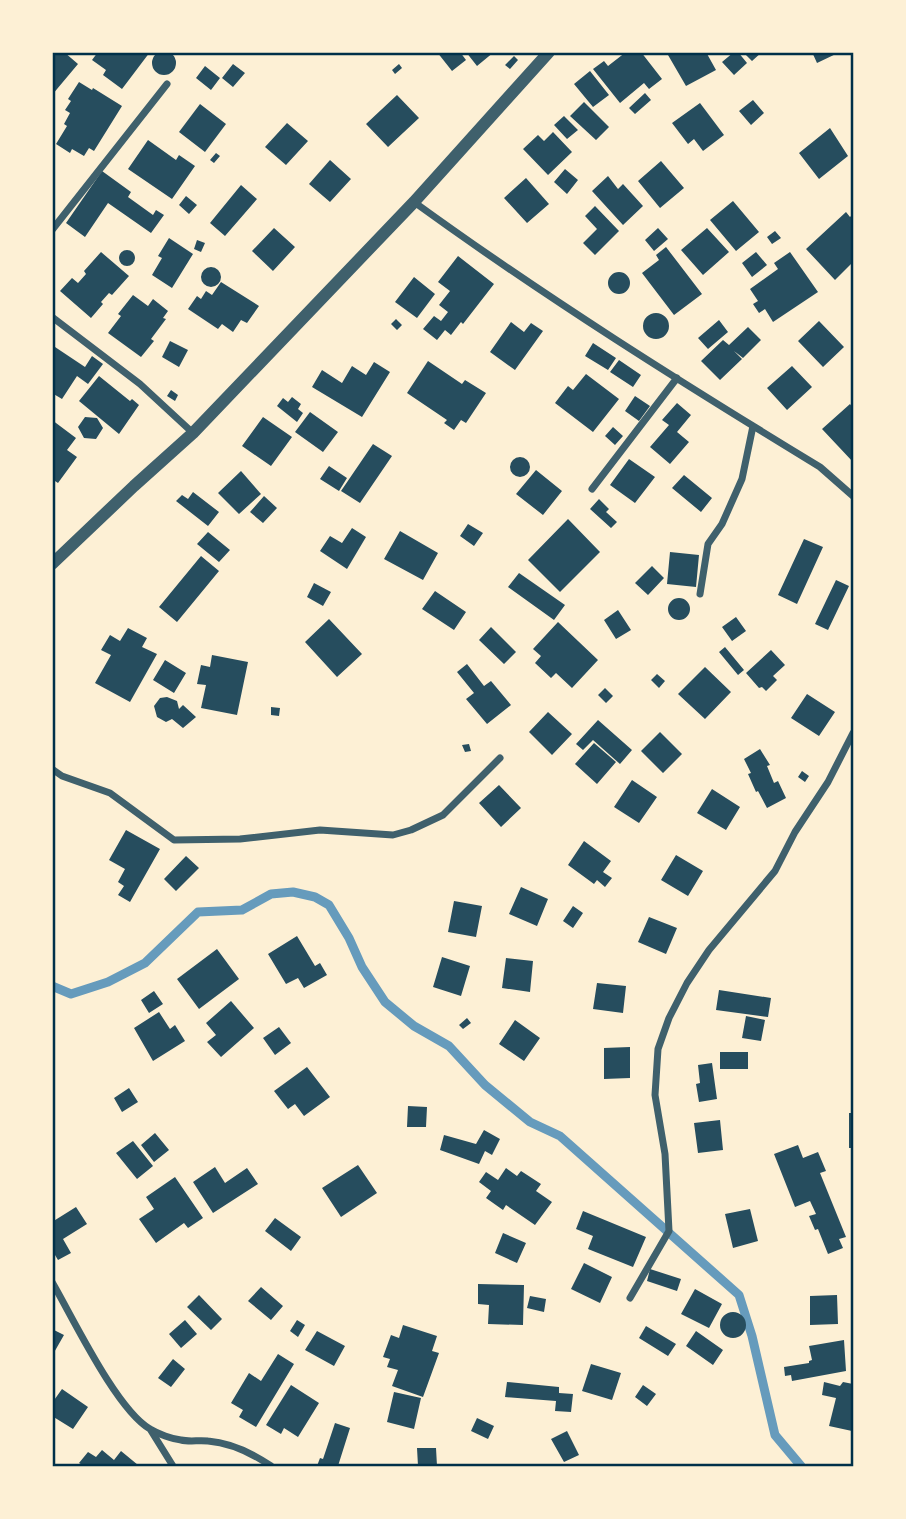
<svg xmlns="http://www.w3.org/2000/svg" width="906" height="1519" font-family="'IBM Plex Sans',sans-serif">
<rect width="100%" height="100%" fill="#fdf0d5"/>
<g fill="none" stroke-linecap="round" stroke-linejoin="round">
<path stroke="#669bbc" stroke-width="9" d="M52,986L71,994L108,982L145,963L198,912L242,910L271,894L293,892L315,897L329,905L349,938L362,967L385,1002L414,1026L449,1046L485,1085L530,1122L560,1136L739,1295L752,1336L775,1435L801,1466"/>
</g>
<path fill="#264d5e" d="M152 63a12 12 0 1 1 24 0a12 12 0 1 1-24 0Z
M52,52H64L78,64L52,95Z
M98,52H150L122,89L103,75L106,70L92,60Z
M437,52H460L466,60L452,71Z
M466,52H494L477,66Z
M626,52H641L662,79L649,89L644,83L620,103L593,69L604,61L608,66Z
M672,52H698L700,55L706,52L716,70L686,86L668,55Z
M734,52H738L747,63L734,75L722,62Z
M743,52H762L752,61Z
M812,52H840L817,63Z
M514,56L518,60L510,69L505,65Z
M233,64L245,73L233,87L222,78Z
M399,64L402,68L395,74L392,70Z
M205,66L220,78L211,90L196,78Z
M590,71L609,95L593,107L574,84Z
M79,82L92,90L93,88L122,106L94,151L89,148L84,156L72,149L70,153L56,144L67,126L64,124L70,113L65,110L71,101L68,99Z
M645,93L651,100L635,114L629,108Z
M397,95L419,118L388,147L366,124Z
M753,100L764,113L751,125L739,111Z
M584,102L609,127L596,140L570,116Z
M700,103L724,135L703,151L694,139L688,144L672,123Z
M200,104L226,124L205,152L179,132Z
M564,116L578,130L567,139L554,125Z
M287,123L308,141L286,165L265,147Z
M830,128L848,156L819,179L799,153Z
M553,132L572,152L548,175L523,149L538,135L544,141Z
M148,140L176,160L179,155L195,166L172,199L128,169Z
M216,153L220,156L214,163L210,160Z
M330,160L351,179L330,202L309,184Z
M661,161L684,188L660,208L638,181Z
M565,169L578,180L567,194L554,182Z
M102,171L131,192L128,197L153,215L156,210L164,215L151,233L108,203L85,237L66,223Z
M608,176L618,189L623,184L643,206L623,225L592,191Z
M526,178L549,204L527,223L504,198Z
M241,185L257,199L225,236L210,223Z
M186,196L197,205L189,214L179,205Z
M733,201L759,232L736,251L710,220Z
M595,206L619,231L595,255L583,243L597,229L585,216Z
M846,212L850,217L853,214V262L835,280L806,249Z
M274,228L295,247L273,271L252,251Z
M658,228L668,239L654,251L645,240Z
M707,228L729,252L703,275L681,250Z
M775,231L781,238L772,244L767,237Z
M169,238L193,254L172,288L152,275L162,258L158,256Z
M197,240L205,243L201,252L194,249Z
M666,247L702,294L674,315L642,273L659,260L656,255Z
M119 258a8 8 0 1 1 16 0a8 8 0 1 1-16 0Z
M101,252L129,276L112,295L109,293L101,302L103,304L91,318L60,291L72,278L78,283L86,274L84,271Z
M756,252L767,265L752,277L742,263Z
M790,252L818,292L773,322L765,309L759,313L753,304L758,301L750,289L778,269L774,263Z
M458,256L494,284L463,324L461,322L451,335L445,330L437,340L423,329L434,316L441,321L448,312L439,305L450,291L438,282Z
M201 277a10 10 0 1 1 20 0a10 10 0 1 1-20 0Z
M608 283a11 11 0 1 1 22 0a11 11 0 1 1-22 0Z
M414,277L435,294L417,318L395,302Z
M221,282L259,306L247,323L241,320L233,332L222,324L218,329L188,309L197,296L201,299L206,291L212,295Z
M133,295L148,306L153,299L168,311L163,318L166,319L151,339L154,341L141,357L108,333L121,316L118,314Z
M643 326a13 13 0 1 1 26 0a13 13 0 1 1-26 0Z
M396,319L402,325L397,330L391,324Z
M719,320L728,332L708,349L698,338Z
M819,321L844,347L823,367L798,341Z
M511,322L524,332L531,323L543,331L515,370L490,352Z
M748,327L761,340L743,358L734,351L742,359L720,380L701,361L723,340L729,345Z
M170,341L188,350L179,367L162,357Z
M593,343L616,358L608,370L585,356Z
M52,345L85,367L92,356L103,364L88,384L77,376L62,399L52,393Z
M619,360L641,375L633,387L610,372Z
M428,361L462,384L465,380L486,393L466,423L461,420L454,430L444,423L447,420L407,393Z
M374,362L390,372L362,417L312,387L322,370L342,383L352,366L366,375Z
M792,366L812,387L787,410L767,388Z
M586,374L619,399L593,432L555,403L568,386L573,390Z
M99,376L130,401L132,399L139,405L119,434L79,401Z
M171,390L178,395L175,401L167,396Z
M635,396L650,406L639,421L625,411Z
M292,397L301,404L298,409L303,413L297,422L277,406L283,398L288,402Z
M677,403L691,415L677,432L689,442L670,464L650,447L669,425L662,420Z
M850,404L853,408V462L822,429Z
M310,412L338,432L323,452L295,432Z
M85,417L97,418L103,428L96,439L84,438L78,427Z
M263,417L292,437L271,466L242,446Z
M52,420L76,438L67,450L77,457L58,483L52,479Z
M613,427L623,436L615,445L605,436Z
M373,444L392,456L360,503L341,491Z
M510 467a10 10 0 1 1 20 0a10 10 0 1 1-20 0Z
M629,459L655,477L635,503L610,485Z
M329,466L347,478L339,491L320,479Z
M536,470L562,491L543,515L516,494Z
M241,471L261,494L239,514L218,493Z
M684,475L712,498L701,512L672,488Z
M193,492L219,512L208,526L176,501L182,495L188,499Z
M264,496L277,508L263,523L250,512Z
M599,499L609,509L606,512L617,522L611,528L590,509Z
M568,519L600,552L560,592L528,560Z
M468,524L483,533L474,546L460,536Z
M352,528L366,537L347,569L320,551L330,536L342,543Z
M400,531L438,553L423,580L384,559Z
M208,532L230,550L219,562L197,544Z
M804,539L823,547L797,604L778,595Z
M670,552L699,555L696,587L667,584Z
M201,556L219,571L177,622L159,607Z
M652,566L664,578L648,595L635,583Z
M519,573L565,605L554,620L508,587Z
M836,580L849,586L828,630L815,624Z
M314,583L331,592L323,606L307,597Z
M435,591L466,612L454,630L422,609Z
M668 609a11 11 0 1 1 22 0a11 11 0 1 1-22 0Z
M618,610L631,630L616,639L604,620Z
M736,617L746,631L732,641L722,627Z
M329,619L362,654L337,677L305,642Z
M558,622L598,660L572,688L556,673L551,678L535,663L541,656L533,649Z
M491,627L516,652L504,664L479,640Z
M128,628L147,638L142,647L157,654L130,702L95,683L111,655L101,650L110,635L120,641Z
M725,647L744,670L738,675L719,652Z
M771,650L785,665L773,676L777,680L766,691L762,687L759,688L746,673Z
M212,655L248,662L237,715L201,708L206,685L197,684L201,665L210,667Z
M165,660L186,673L174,693L153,680Z
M467,664L484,686L491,681L511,705L487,724L466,699L474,693L457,672Z
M705,667L731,692L705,719L678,694Z
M657,674L665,681L659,688L651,680Z
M605,688L613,696L606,703L598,695Z
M807,694L835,712L819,736L791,718Z
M167,697L177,701L179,709L183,705L196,717L183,728L172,719L166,722L157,717L154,706L160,698Z
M271,707L280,708L279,716L271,715Z
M548,712L572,734L552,755L529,732Z
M598,720L632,750L620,764L593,740L583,750L576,744Z
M660,732L682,754L663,773L641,751Z
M594,743L616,762L597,784L575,764Z
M469,744L471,751L465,752L462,745Z
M760,749L770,765L767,766L774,783L778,781L786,798L767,808L758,791L756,792L748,774L751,773L744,759Z
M802,771L809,776L805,782L798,777Z
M632,780L657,797L639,823L614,807Z
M499,785L521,808L501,827L479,803Z
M712,789L740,807L726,830L697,813Z
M126,830L160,849L130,902L118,895L124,886L118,882L125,869L109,860Z
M584,841L611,861L603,872L612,878L605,887L597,880L594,884L568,865Z
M676,855L703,871L688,896L661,880Z
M186,856L199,868L176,891L164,879Z
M521,887L548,899L537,926L509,914Z
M454,901L482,906L476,937L448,932Z
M573,906L583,913L573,928L563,921Z
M649,917L677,928L666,954L638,942Z
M297,936L315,966L320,963L327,975L304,988L298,978L286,984L268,954Z
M217,949L239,979L199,1009L177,979Z
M442,957L470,966L461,996L433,987Z
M506,958L533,961L530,992L502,988Z
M597,983L626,986L623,1013L593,1009Z
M719,990L771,998L768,1017L716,1010Z
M154,991L163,1004L149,1013L141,1000Z
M231,1001L254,1028L221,1057L207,1042L216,1035L206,1023Z
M159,1012L170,1029L175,1025L185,1041L153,1061L134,1028Z
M746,1016L765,1020L761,1041L742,1038Z
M467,1018L471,1023L463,1029L459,1025Z
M515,1020L540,1038L524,1061L499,1044Z
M279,1027L291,1043L275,1055L263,1038Z
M630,1047V1078L604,1079V1048Z
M720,1052H748V1069H720Z
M712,1063L717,1099L699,1102L696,1084L700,1083L698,1065Z
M307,1067L330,1097L304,1116L295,1104L288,1109L274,1091Z
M129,1088L138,1102L122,1112L114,1098Z
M408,1106L427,1107L426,1127H407Z
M849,1113H853V1148H849Z
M720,1120L723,1150L698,1153L694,1123Z
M484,1130L500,1139L492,1155L485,1151L479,1164L440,1150L444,1135L476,1144Z
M155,1133L169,1150L154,1162L141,1145Z
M133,1141L153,1166L137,1179L116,1153Z
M798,1145L803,1158L818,1152L826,1171L820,1173L846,1237L839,1239L843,1248L828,1254L818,1229L815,1230L809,1216L816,1214L810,1201L795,1207L774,1154Z
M358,1165L377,1193L341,1217L322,1188Z
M215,1167L225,1183L247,1168L258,1184L213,1213L193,1182Z
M506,1168L517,1176L521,1171L541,1184L536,1191L552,1202L535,1225L506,1205L503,1210L486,1198L491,1191L479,1182L486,1172L498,1180Z
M175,1177L203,1218L188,1228L184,1223L156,1243L139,1219L154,1209L146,1197Z
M76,1207L87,1224L63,1239L71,1253L58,1260L52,1250V1222Z
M750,1209L758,1241L733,1248L725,1214Z
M583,1211L646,1237L633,1267L588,1249L593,1236L576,1229Z
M275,1218L301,1237L291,1251L265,1231Z
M503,1233L526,1243L517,1263L495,1253Z
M584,1263L612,1277L600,1303L571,1289Z
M650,1269L681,1279L677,1291L647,1281Z
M478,1284L524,1285L523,1325L488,1324L489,1305L478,1304Z
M261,1287L283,1306L271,1320L248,1301Z
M695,1289L722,1304L709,1328L681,1314Z
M199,1295L222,1319L211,1330L187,1307Z
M837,1295L838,1324L810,1325V1296Z
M530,1296L546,1299L544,1312L527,1308Z
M720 1325a13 13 0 1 1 26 0a13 13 0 1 1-26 0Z
M185,1320L197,1334L181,1348L169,1334Z
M297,1320L305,1325L298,1337L290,1331Z
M403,1325L437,1336L432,1351L439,1353L423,1397L392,1386L398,1370L387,1367L390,1359L383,1357L391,1335L399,1338Z
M646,1326L676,1344L668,1356L639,1338Z
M52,1329L64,1335L52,1356Z
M317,1331L345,1346L334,1366L305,1350Z
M696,1331L723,1350L713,1365L686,1346Z
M844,1340L846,1371L792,1381L791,1375L785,1376L784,1367L809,1363V1361L812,1360L809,1346Z
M278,1354L294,1364L256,1427L239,1417L243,1410L231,1403L249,1373L261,1381Z
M173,1359L185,1369L171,1387L158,1378Z
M591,1364L621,1373L612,1400L582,1391Z
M507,1382L559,1387V1393L573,1394L571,1412L555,1411L556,1401L505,1397Z
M824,1382L840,1386L843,1382L853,1384L852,1431L829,1426L836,1398L822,1395Z
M291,1385L319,1403L298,1437L284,1428L281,1434L266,1425Z
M643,1385L656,1394L647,1406L635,1397Z
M62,1389L88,1407L73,1429L52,1416V1403Z
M394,1392L421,1398L414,1429L387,1422Z
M477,1418L494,1426L488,1439L471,1431Z
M335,1423L350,1428L338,1466H317L320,1458L323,1459Z
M567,1431L579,1455L564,1462L551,1439Z
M417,1448H436L437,1466H418Z
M102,1450L114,1460L121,1451L138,1465L136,1466H84L79,1463L88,1452L96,1457Z"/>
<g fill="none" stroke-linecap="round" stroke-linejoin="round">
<path stroke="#3f606c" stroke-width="7" d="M414,202C545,297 682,383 820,467L853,496
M52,230L167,84
M52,317L140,384L193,433
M592,489L677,378
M700,594L708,544L722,524L742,479L753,426
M52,769L62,776L110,793L174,840L240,839L320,830L393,835L411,830L443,815L500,758
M52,1282C73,1318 116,1409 150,1429C158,1434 172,1439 181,1440C189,1442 199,1440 208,1441C232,1443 252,1453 271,1466
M630,1298L669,1231L665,1154L655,1095L658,1049L669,1018L687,983L709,950L775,871L795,832L828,782L853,733
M150,1429L173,1466"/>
<path stroke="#3f606c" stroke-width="12" d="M52,564L134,486L193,433L414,202L549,52"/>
</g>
<rect width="906" height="1519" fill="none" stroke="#fdf0d5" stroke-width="108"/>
<rect x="54" y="54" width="798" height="1411" fill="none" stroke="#003049" stroke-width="2.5"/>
</svg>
